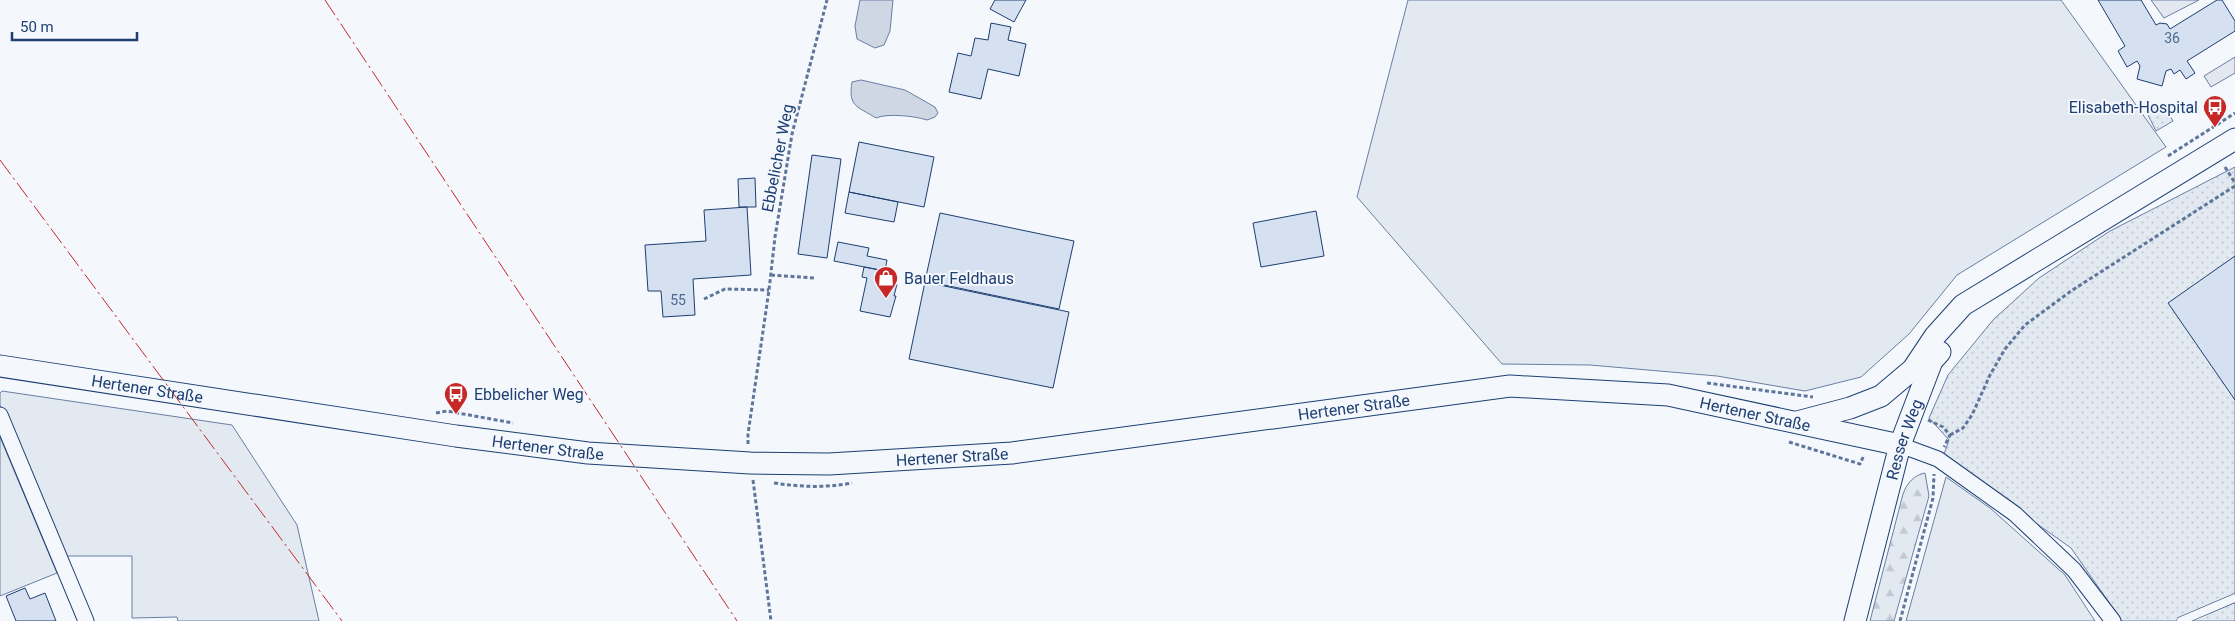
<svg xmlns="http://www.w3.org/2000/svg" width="2235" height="621" font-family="Roboto,sans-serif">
<defs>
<pattern id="forest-firs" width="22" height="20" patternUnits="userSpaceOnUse" patternTransform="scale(1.25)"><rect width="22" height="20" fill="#e3e9f0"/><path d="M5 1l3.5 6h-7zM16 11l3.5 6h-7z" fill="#c2c9d1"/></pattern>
<pattern id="park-dots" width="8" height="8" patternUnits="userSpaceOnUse" patternTransform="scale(1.25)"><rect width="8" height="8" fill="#e3e9f0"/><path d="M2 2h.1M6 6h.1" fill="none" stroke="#c2c9d1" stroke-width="1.8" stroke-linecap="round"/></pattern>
</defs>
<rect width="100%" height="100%" fill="#f4f7fb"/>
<path fill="#e3e9f0" stroke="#687fa3" d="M1408,0H2061L2166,147L1957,275L1909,334L1861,377L1805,391L1717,376L1590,365L1502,364L1357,197Z
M2,391L232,425L297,525L319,621H178L177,617L132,618V556H64L0,405V393Z
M0,437L57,573L0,596Z
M1946,477L1990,508L2065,575L2095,621H1906Z"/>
<path fill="url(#forest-firs)" stroke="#687fa3" d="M1925,473L1929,496L1894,621H1870L1903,494C1907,483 1914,475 1925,473Z"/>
<path fill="url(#park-dots)" stroke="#687fa3" d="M2163,104L2173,121L2156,131L2147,113Z
M2235,167V621H2122L2071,548L1943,457L1949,440L1929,418L1948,375L1993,320L2039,278L2110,231Z"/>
<path fill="#e3e8f0" stroke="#687fa3" d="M2151,0H2199L2164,18Z
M2235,57V73L2211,87L2204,76Z"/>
<path fill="#cfd7e4" stroke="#687fa3" d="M860,0H893L890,31L884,45L875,48L857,39L855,26Z
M861,80L905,90L935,107L938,113L935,117L927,120C915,116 887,113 876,118C857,106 848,107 852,82Z"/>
<path fill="#d5e0f0" stroke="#1d3f73" d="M995,0H1026L1014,22L990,9Z
M2098,0H2141L2156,25L2160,23L2167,24L2170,29L2217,0H2222L2235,21V31L2187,61L2195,73L2186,79L2180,70L2174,74L2171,69L2166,71L2162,86L2137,79L2140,66L2137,61L2127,67L2118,51L2125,46Z
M991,23L1011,27L1008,40L1026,44L1019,76L988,69L981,99L949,92L958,53L971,56L975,38L988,40Z
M859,142L934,157L924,207L849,192Z
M812,155L841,159L827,258L798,254Z
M755,178L756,207H739L738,179Z
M849,192L898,202L894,222L845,213Z
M747,207L751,275L693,279L695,315L663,317L661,291H648L645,245L706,241L704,210Z
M1316,211L1324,256L1261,267L1253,223Z
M940,213L1074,241L1059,309L925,281Z
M838,242L869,248L867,256L887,260L885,271L834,261Z
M2235,256V400L2168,303Z
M864,267L885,271L884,274L888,275L887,280L883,279V281L897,284L894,296H896L890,317L860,311L867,278L862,277Z
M925,282L1069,312L1053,388L909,359Z
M25,588L30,599L45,593L56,621H16L6,596Z"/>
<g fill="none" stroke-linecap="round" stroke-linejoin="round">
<g stroke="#1d3f73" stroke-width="9">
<path id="service" d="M2181,621L2235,598"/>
</g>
<g stroke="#1d3f73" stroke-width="17">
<path id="minor" d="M0,415L86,621
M1900,445L1938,459L2015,514L2074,570L2113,621"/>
</g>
<g stroke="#1d3f73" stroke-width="23">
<g id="secondary">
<path id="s1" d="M0,366L456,436L588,453L750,463L829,464L1012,453L1510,386L1668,395L1900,445"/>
<path d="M1797,422L1850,408L1881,396L1913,369L1935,336L1963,305L2235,139"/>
<path id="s2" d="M1855,621L1900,445L1932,361L1940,352"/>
</g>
</g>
<path stroke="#5e769c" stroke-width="3" stroke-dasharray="4 2.5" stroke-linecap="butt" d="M2168,156L2235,113
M2225,167L2235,183
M771,275L814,278
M704,299L725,289L769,290
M1707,383L1813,397
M436,413L447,411L513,423
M1928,420L1943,427L1950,435L1944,447
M1950,435L1963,428L1972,415L1990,375L2005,349L2025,325L2071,291L2235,186
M1789,442L1860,464L1864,455
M748,444V434L769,290L775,237L792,134L827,0
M753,480L771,621
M774,483C801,487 825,488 852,483
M1900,621L1933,498L1934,474"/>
<use href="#service" stroke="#f4f7fb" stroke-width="8"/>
<use href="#minor" stroke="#f4f7fb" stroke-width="15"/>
<use href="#secondary" stroke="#f4f7fb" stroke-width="21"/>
<path stroke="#c62828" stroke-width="1" stroke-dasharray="18 4 2.5 4" stroke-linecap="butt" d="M325,0L737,621
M0,160L342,621"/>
</g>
<defs>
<g id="bus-pin" transform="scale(1.25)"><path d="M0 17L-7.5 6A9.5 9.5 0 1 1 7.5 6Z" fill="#c62828" stroke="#f4f7fb"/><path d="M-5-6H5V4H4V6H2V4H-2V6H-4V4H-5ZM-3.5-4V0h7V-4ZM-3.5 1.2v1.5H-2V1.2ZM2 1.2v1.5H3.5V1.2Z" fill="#fff"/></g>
<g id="shop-pin" transform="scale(1.25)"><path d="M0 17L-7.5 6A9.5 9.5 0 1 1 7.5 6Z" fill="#c62828" stroke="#f4f7fb"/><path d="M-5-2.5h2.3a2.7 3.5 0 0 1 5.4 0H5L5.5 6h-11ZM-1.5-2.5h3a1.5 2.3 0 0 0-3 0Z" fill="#fff"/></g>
</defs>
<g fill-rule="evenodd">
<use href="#bus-pin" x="2215" y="107"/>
<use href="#shop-pin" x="886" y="278"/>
<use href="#bus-pin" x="456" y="394"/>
</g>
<g text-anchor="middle" stroke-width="4" stroke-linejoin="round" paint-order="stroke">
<g font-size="14" fill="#4b6792">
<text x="2172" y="43">36</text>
<text x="678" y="305">55</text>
</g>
<g font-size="16" fill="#1d3f73" stroke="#f4f7fb" text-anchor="start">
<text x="2198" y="113" text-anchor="end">Elisabeth-Hospital</text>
<text x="904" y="284">Bauer Feldhaus</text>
<text x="474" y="400">Ebbelicher Weg</text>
</g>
<g font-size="16" fill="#1d3f73" stroke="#f4f7fb">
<text transform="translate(777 158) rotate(-79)" y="6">Ebbelicher Weg</text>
<text dy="6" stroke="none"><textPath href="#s1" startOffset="149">Hertener Straße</textPath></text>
<text dy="6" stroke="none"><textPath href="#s1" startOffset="1364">Hertener Straße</textPath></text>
<text dy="6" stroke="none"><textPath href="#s1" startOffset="1769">Hertener Straße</textPath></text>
<text dy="6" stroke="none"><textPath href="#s2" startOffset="188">Resser Weg</textPath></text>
<text dy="6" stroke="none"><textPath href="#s1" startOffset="554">Hertener Straße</textPath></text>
<text dy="6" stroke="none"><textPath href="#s1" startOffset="959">Hertener Straße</textPath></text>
</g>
</g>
<path d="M12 32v8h125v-8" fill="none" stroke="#1d3f73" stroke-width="2.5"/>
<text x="20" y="32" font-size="15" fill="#1d3f73" stroke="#f4f7fb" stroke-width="4" paint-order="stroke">50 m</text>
</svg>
